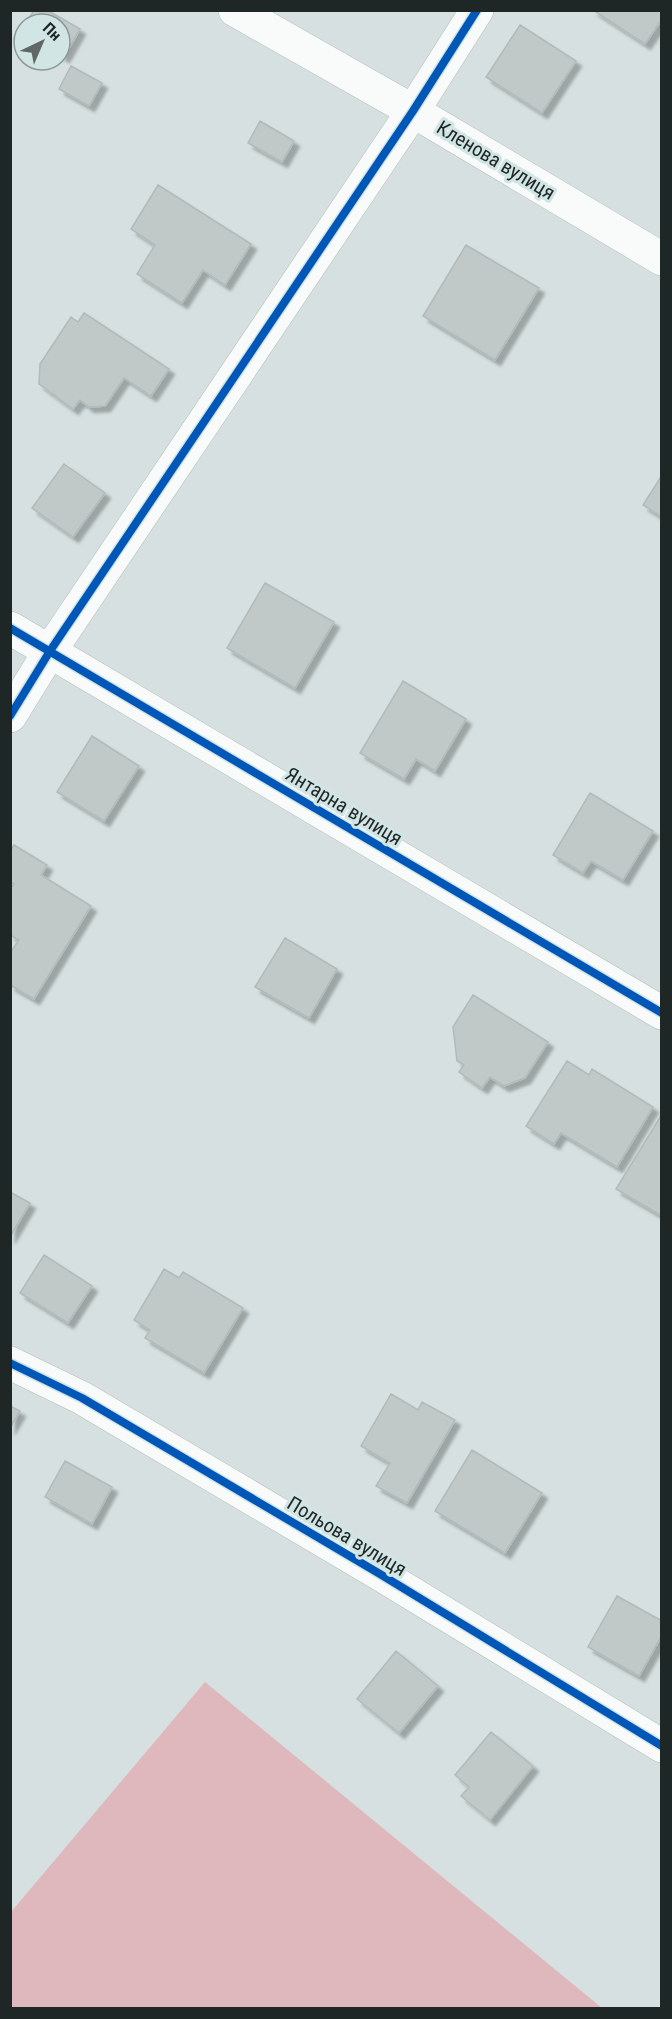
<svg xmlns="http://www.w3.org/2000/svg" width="672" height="2019" font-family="'Roboto Condensed',sans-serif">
<defs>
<filter id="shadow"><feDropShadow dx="5.5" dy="5.5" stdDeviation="1.5" flood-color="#0004"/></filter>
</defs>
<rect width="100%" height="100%" fill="#d6e0e0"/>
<path fill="#dfb8bd" d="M205,1682L602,2008H11V1912Z"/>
<path fill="#c0c9c8" stroke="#b2baba" stroke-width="1.5" filter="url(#shadow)" d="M34,10H47L80,29L64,57L60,55V24H26Z
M593,10H662V19L645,44Z
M520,25L576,61L542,113L486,77Z
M71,66L102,83L89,106L59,89Z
M260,121L294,141L282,162L248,143Z
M158,185L251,244L225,285L203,270L182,303L137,274L155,245L131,229Z
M466,245L539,288L495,360L423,316Z
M84,313L169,369L151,396L124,378L105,406L89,407L80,400L73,409L39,384L40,364L71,317L78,322Z
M64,464L105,493L73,537L32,508Z
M662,475V517L643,505Z
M265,583L334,622L295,688L227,648Z
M403,681L466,719L435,771L416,759L404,779L360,753Z
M92,736L139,766L104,821L57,792Z
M590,793L653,831L623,880L591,861L583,873L553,855Z
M14,845L47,865L41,875L91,906L34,999L10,985V953L19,940L10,935V889L14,884L10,882V851Z
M285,938L337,969L309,1018L255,987Z
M473,995L548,1042L525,1078L504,1086L490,1077L482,1088L459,1072L464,1065L457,1061L453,1027Z
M567,1061L589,1075L592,1069L653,1107L617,1167L561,1133L554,1144L526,1126Z
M662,1114V1216L616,1189Z
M10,1192L30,1203L10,1237Z
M44,1255L92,1286L68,1323L20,1293Z
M164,1269L179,1278L183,1272L243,1308L204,1373L145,1338L150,1330L134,1320Z
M391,1394L418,1410L422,1402L455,1420L407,1503L376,1486L390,1463L361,1446Z
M10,1406L20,1411L10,1428Z
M472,1450L542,1493L505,1553L435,1511Z
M65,1461L112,1487L92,1524L45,1497Z
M617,1596L662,1621V1635L639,1676L588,1647Z
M396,1651L438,1686L399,1733L357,1699Z
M491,1732L533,1766L490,1820L461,1796L469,1787L455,1775Z"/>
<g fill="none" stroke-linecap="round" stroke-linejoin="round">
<g stroke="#b6bebe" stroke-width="34">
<path id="street" d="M235,10L413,111L662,259
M10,628L662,1013
M10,716L50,651L413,111L477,10
M10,1363L82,1398L380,1574L662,1746"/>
</g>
<use href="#street" stroke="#f9fafa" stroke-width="33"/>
<g stroke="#d1e5e4" stroke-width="11">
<path id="cycleway" d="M10,628L662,1013
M10,716L50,651L413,111L477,10
M10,1363L82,1398L380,1574L662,1746"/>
</g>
<use href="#cycleway" stroke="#0057b8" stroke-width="8"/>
</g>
<g text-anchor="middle" stroke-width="6" stroke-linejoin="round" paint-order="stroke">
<g font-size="20" fill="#1f2726" stroke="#d1e5e4">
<text transform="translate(496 160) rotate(31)" y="7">Кленова вулиця</text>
<text transform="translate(344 806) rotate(31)" y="7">Янтарна вулиця</text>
<text transform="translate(347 1536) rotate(31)" y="7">Польова вулиця</text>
</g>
</g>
<rect width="672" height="2019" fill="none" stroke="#1f2726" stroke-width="24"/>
<g transform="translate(42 42) rotate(44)"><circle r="28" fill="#d1e5e4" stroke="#8a9998" stroke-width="1.5"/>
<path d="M0-4.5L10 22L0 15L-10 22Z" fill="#5f6867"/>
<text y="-9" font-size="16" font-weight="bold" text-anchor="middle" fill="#1f2726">Пн</text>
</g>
</svg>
